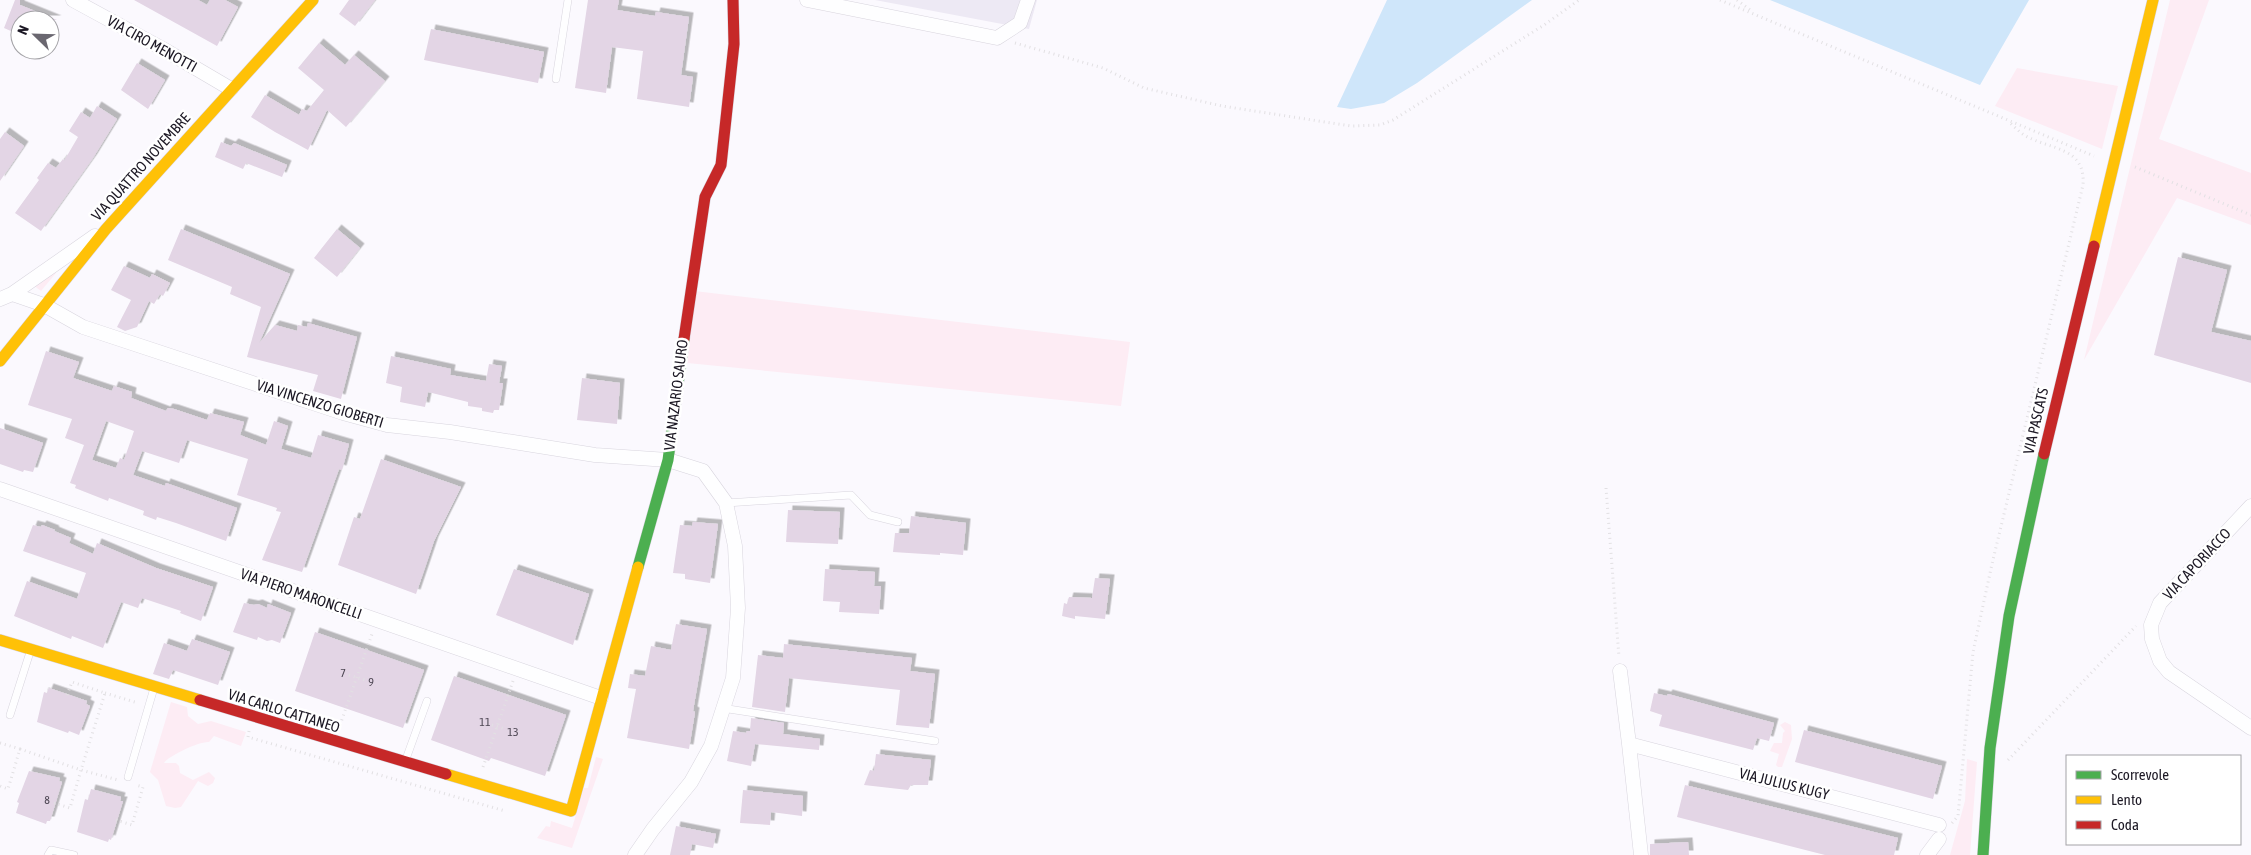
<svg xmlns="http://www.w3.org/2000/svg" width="2251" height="855" font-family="'Asap Condensed',sans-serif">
<defs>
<filter id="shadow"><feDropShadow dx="4.5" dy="-4.5" stdDeviation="0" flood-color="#0004"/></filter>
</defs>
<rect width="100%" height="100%" fill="#fbf9fe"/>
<path fill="#ede9f4" d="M875,0H1037L1029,29Z"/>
<path fill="#fdecf4" d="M2170,0H2209L2159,139L2251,173V225L2177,198L2084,360Z
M2017,68L2118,86L2102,149L1995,106Z
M52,271L56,273L41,291L33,285Z
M686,290L1130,342L1121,406L677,362Z
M171,702L187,707L188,716L198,724L211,721L246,732L241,746L214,736L209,742C200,741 168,756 164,763H176L179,766L180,773L193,780L209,772L215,778L213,783L208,786L198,781L181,807L175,808L166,806L158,780L150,772Z
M1785,722L1791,725L1792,739L1782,767H1778L1776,765L1779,754L1770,751L1774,743H1782L1783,733L1785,731L1780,725Z
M596,757L603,759L572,848L537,838L546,826L550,827L551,821L572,828L584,788H588Z
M1967,759L1977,762L1970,855H1950L1965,801Z"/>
<path fill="#cfe6fa" d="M1387,0H1532L1417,83L1384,103L1351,109L1337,107Z
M1770,0H2029L1980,85Z"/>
<path fill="#e3d5e5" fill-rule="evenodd" filter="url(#shadow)" d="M15,0H20V5L57,20H20V35L4,28Z
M134,0H198L207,5L210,0H225L238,7L217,46Z
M349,0H375L355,26L339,14Z
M588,0H619L617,10L655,16L656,12L689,17L681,75L693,77L689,107L637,99L643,51L612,47L606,93L575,88Z
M431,29L544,52L538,83L424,60Z
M319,43L345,65L354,55L385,81L346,127L327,110L308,150L275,132L251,117L265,95L299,115L302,109L307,111L324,90L298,68Z
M137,63L165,80L148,109L121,90Z
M97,106L117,119L93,158L41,231L15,213L39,180L37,178L48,163L56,168L63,159L64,161L78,137L69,131L81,112L90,118Z
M5,132L24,146L0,181V139Z
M221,142L231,146L234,143L287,165L282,177L246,163L243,169L215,157Z
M181,229L290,274L259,343L275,325L297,331L298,325L307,327L308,323L357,337L341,399L313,391L318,375L247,357L261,307L230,294L232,287L168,260Z
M337,229L360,248L337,277L314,258Z
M2178,257L2227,270L2211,332L2251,341V383L2154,355Z
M124,266L150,278L152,274L170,283L163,296L160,294L154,304L149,301L137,327L125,331L117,327L131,300L111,290Z
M46,351L79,362L73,378L112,391L114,386L132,392L131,398L166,411L168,408L174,409L207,420L210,413L244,422L240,435L266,445L274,421L288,426L281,449L311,458L318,435L349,444L342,470L339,469L302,572L262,560L281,512L276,511L277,508L237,495L248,459L187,440L179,463L142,451L133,475L165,486L166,483L237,508L226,541L176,523L157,517L156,520L143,515L144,511L109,498L108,501L75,488L76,485L70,483L84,445L65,438L72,419L28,405ZM106,421L134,431L124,460L120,458L116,468L92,460Z
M391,356L451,369L450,375L486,381L489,364L502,366L499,383H503L499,410H494L493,413L482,411V408L468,406V402L428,392L425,407L400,402L402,387L386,383Z
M582,378L620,383L617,424L577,420Z
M0,428L43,443L33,472L24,470L23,472L0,464Z
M381,459L461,487L434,541L416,594L338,565L354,517L360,519Z
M788,510L840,512L838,544L786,542Z
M911,516L966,523L963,555L940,553V555L893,552L895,533H909Z
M693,522L718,524L710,583L685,579V574L673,573L680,525L692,526Z
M33,525L41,527L42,525L55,530L54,531L71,538L69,543L93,554L97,543L156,568L213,587L201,621L180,613L181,611L142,598L138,608L121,602L103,648L72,636L71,639L14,616L27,581L77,599L86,573L23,551Z
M514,569L589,594L573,645L496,615Z
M825,569L875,572L874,586H881L879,614L839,612L840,602L823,601Z
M1095,578L1110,579L1105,619L1075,616V619L1062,616L1064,603L1067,604L1069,597L1092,598Z
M244,603L254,605L258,604L267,608L268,604L291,613L280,643L272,640L267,641L258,637L257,640L233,632Z
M676,624L707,629L693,711L695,712L689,749L627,738L636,689L628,688L630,674L645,676L651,646L671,650Z
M315,632L424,670L403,728L295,691Z
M192,639L230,652L218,685L173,670L169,679L153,674L164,643L187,651Z
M784,644L912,658L910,671L935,674L929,728L896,725L900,690L789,678L785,712L752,707L758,655L783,658Z
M454,676L566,715L545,776L491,758L489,761L431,740Z
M49,688L87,701L86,704L90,706L79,735L69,731L68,733L37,722L44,692L47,693Z
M1654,693L1667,696L1668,694L1774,723L1769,741L1757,738L1753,750L1659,726L1662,715L1650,711Z
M751,718L784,723L783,734L820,739L819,750L755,744L751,766L727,761L733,731L746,733L747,731H750Z
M1804,730L1942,766L1933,799L1795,762Z
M876,754L931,760L928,785H911L908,790L864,785L870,770L874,771Z
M29,771L60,778L59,781L62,782L50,821H47L46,824L16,813L19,803L17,802Z
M1685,785L1898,838L1894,855H1825L1677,817Z
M91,789L121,797L120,801H123L111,840L109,839L108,842L77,832L85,799L88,800Z
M743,790L803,796L802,816L771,812L770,825L740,823Z
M676,826L716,834L713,848L692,844L690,855H670Z
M1688,842L1689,855H1650V844Z"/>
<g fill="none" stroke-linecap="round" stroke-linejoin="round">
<g stroke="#d8d5de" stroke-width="8">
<path id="lane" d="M556,79L568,0
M726,503L851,495L870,515L898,522
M722,708L935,741
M10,715L31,649
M406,759L427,701
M128,777L154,688
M48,855L51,850L74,855"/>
</g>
<g stroke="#d8d5de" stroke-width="15">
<path id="street" d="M73,0L163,49L231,89
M807,0L997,38L1020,23L1028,0
M12,294L44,305L83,327L343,413L387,425L450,432L595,455L668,460L703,471L726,503L735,546L738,608L733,678L711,746L691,782L653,829L635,855
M0,299L12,294L95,236
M0,489L601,698
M2251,506L2160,603L2151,625L2152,639L2160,661L2169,672L2251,728
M1620,671L1629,744
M1641,855L1629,744L1939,825
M1927,855L1939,839"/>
</g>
<g stroke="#d8d5de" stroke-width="12">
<path id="fast" d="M638,567L668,460L684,339
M1983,855L1990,748L2009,616L2044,454"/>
</g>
<g stroke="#d8d5de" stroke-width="12">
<path id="slow" d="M2094,246L2153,0
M0,361L106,229L313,0
M0,640L200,700
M446,774L571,811L638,567"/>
</g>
<g stroke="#d8d5de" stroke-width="12">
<path id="jam" d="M684,339L705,197L721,165L734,44L733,0
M2044,454L2094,246
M200,700L446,774"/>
</g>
<path stroke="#e2e0e3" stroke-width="3" stroke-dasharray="1 4" stroke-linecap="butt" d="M1720,0L2094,156
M1737,0L1753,12
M1015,43L1103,68L1144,88L1222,106L1351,126L1380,125L1393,120L1544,25L1579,0
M2135,167L2251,215
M1606,488L1619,657
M349,675L365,680
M105,693L138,703
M67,695L72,682L105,693L81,770L118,780
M340,725L372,634
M492,725L505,729
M249,731L248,737L505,811
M0,743L20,749L8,789L0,786
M20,749L81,770L70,808L54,803
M2008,760L2136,626
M483,767L513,681
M116,820L132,825L143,787L136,785
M1952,823L1958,816L1973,652L1992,564L2083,185C2086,146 2049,150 2024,135C2019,132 2014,126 2009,122"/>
<use href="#lane" stroke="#fefeff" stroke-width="7"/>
<use href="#street" stroke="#fefeff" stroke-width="14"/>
<use href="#fast" stroke="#4caf50" stroke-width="11"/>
<use href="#slow" stroke="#ffc107" stroke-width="11"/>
<use href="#jam" stroke="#c62828" stroke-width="11"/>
</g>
<g text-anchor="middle" stroke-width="5" stroke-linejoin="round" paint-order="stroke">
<g font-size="12" fill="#4e4754">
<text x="343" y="677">7</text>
<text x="371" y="686">9</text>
<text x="485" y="726">11</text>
<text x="513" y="736">13</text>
<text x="47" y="804">8</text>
</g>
<g font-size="15" fill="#1c1824" stroke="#fff">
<text transform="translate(152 44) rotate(29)" y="5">VIA CIRO MENOTTI</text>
<text transform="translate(141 167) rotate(-48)" y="5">VIA QUATTRO NOVEMBRE</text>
<text transform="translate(676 395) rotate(-83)" y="5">VIA NAZARIO SAURO</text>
<text transform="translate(320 404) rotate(17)" y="5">VIA VINCENZO GIOBERTI</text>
<text transform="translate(2036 421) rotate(-77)" y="5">VIA PASCATS</text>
<text transform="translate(2197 564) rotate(-47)" y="5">VIA CAPORIACCO</text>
<text transform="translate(301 594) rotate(19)" y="5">VIA PIERO MARONCELLI</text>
<text transform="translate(284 711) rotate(17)" y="5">VIA CARLO CATTANEO</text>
<text transform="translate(1784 784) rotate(14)" y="5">VIA JULIUS KUGY</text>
</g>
</g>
<rect x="2066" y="755" width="175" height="90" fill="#ffffff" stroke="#a4a3a7"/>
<rect x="2076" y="771" width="25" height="8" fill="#4caf50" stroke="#a4a3a7"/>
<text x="2111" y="780" font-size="15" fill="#1c1824">Scorrevole</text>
<rect x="2076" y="796" width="25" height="8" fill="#ffc107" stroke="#a4a3a7"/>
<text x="2111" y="805" font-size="15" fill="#1c1824">Lento</text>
<rect x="2076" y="821" width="25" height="8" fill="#c62828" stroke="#a4a3a7"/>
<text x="2111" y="830" font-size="15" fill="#1c1824">Coda</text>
<g transform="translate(35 35) rotate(293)"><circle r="24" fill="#ffffff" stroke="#a4a3a7"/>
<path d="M0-4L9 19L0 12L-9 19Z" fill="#6a6770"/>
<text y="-8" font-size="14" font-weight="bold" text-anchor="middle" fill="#1c1824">N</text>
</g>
</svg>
